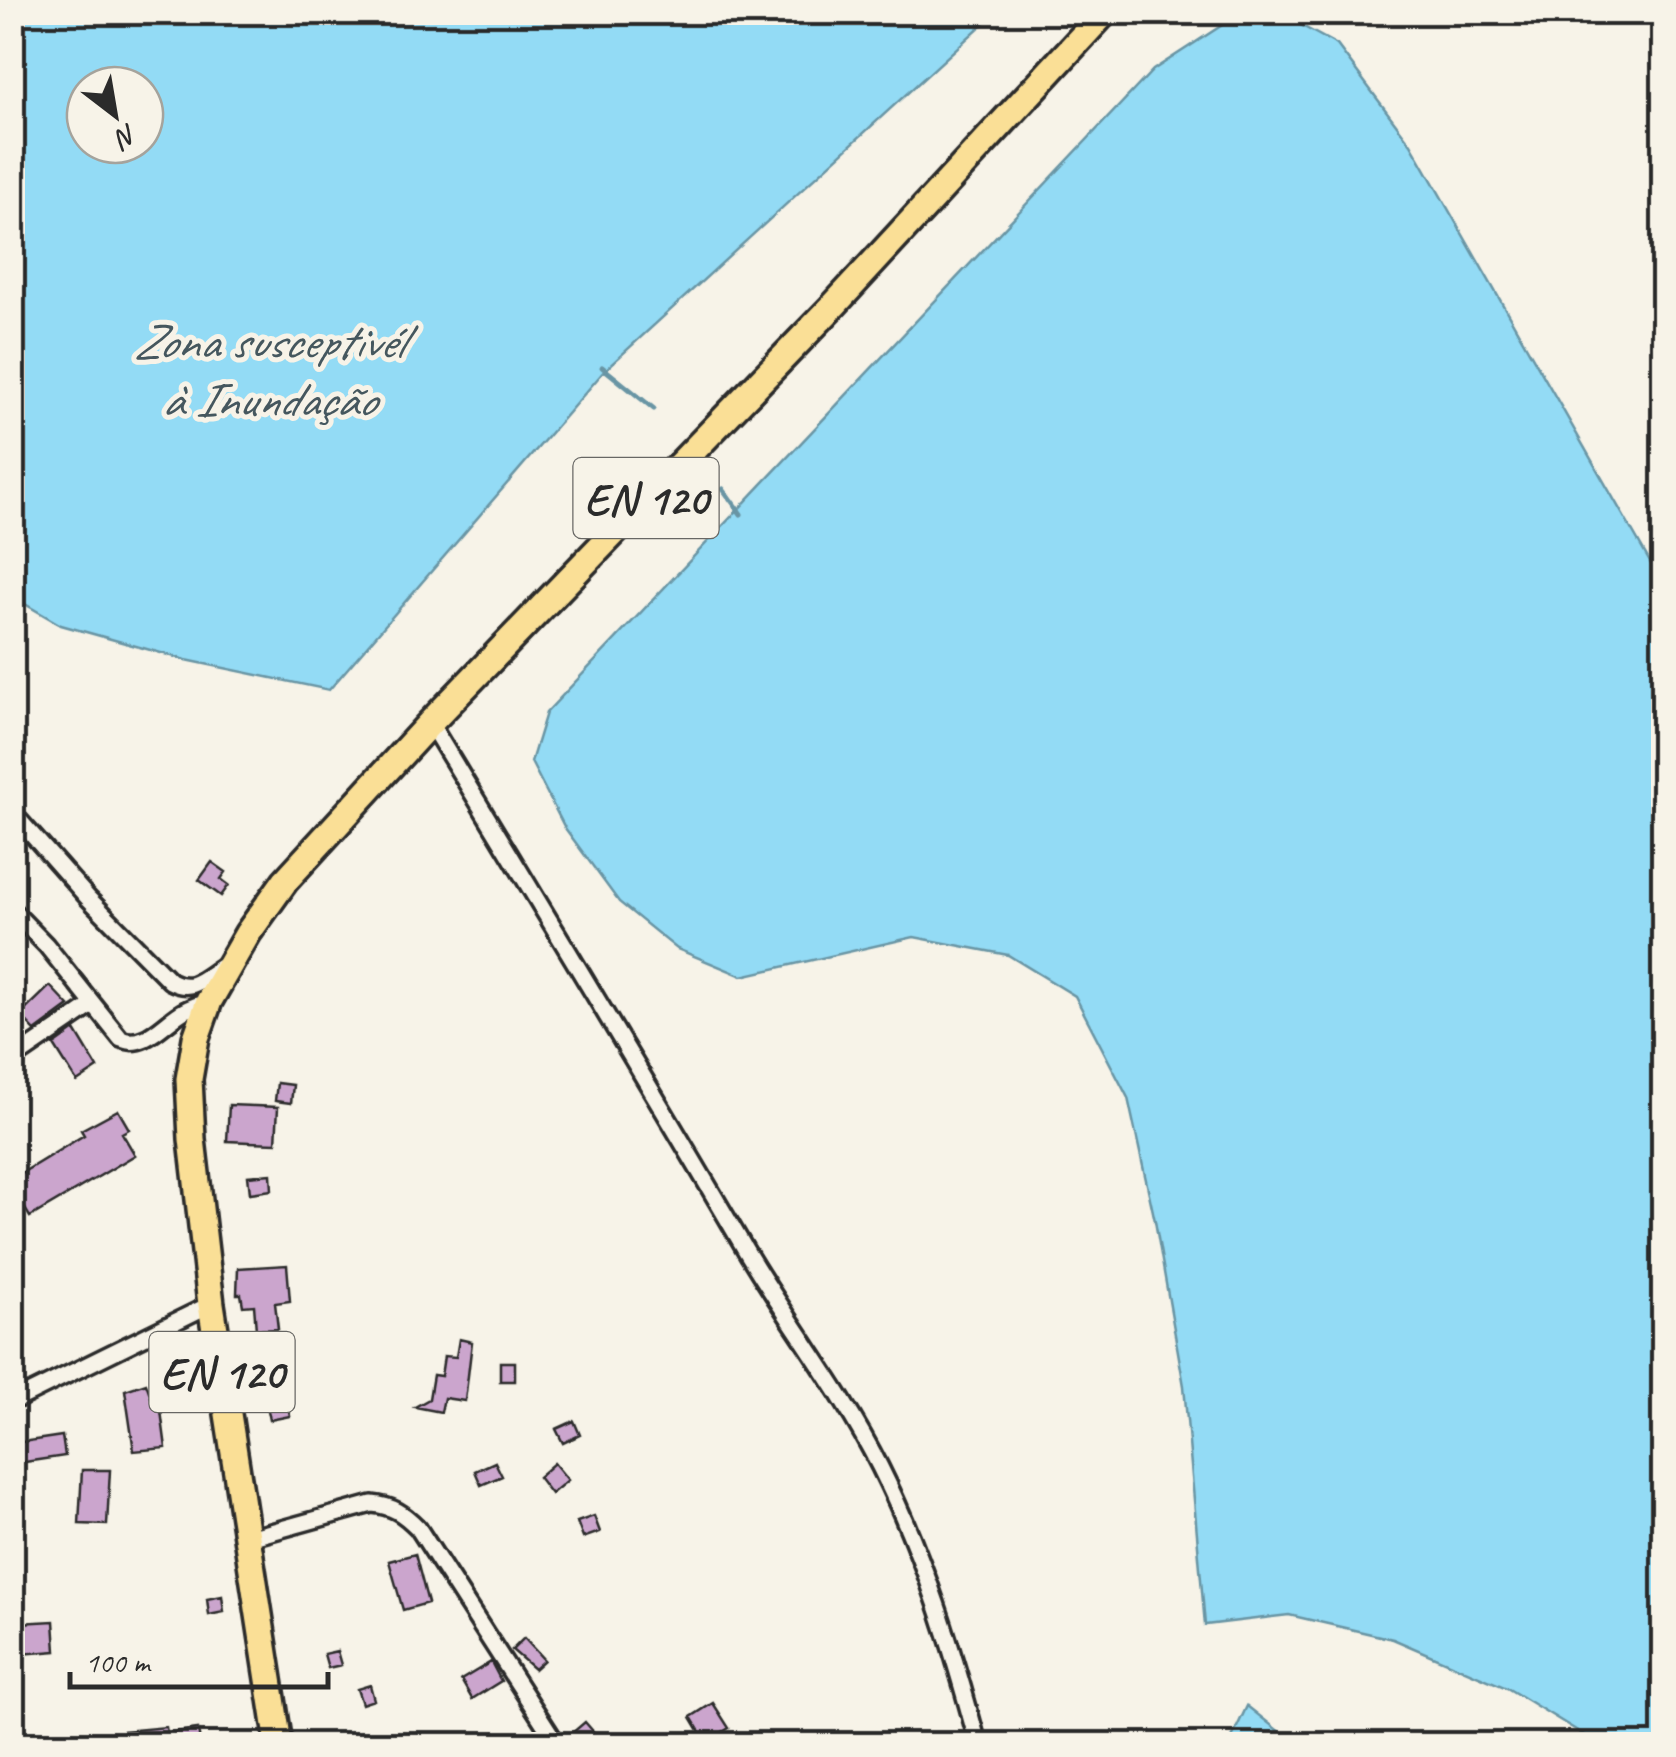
<svg xmlns="http://www.w3.org/2000/svg" width="1676" height="1757" font-family="Caveat,sans-serif">
<rect width="100%" height="100%" fill="#f7f3e8"/>
<filter id="ink" filterUnits="userSpaceOnUse"><feTurbulence type="fractalNoise" baseFrequency=".01" numOctaves="2"/><feDisplacementMap in="SourceGraphic" scale="20" xChannelSelector="R" yChannelSelector="G"/><feConvolveMatrix kernelMatrix="1 2 1 2 8 2 1 2 1" color-interpolation-filters="sRGB"/></filter>
<g filter="url(#ink)">
<path fill="#93dbf5" stroke="#6995a4" stroke-width="2.5" fill-rule="evenodd" d="M13,12H995V13L605,370L329,690L186,660L61,625L13,597ZM85,85H145V145H85Z
M1282,15L1337,45L1411,144L1663,585V1744H1599L1507,1688L1393,1639L1289,1615L1205,1625L1184,1386L1155,1221L1128,1098L1075,996L1008,955L914,937L742,976L677,949L619,902L565,828L531,762L546,713L1153,70L1227,22Z
M1247,1706L1295,1744H1229Z"/>
<g fill="none" stroke-linecap="round" stroke-linejoin="round">
<path stroke="#6995a4" stroke-width="5" d="M602,367L654,409
M723,489L741,514"/>
</g>
<path fill="#cba5cd" stroke="#2b2b2b" stroke-width="2.5" d="M212,862L226,872L221,879L229,885L221,896L199,880Z
M50,986L69,1006L35,1031L20,1015Z
M75,1030L98,1068L77,1082L54,1045Z
M277,1083L293,1085L291,1103L275,1101Z
M229,1105L278,1107L276,1143L227,1141Z
M118,1110L129,1129L122,1133L135,1155L30,1217L21,1202L12,1207V1179L84,1135L81,1130Z
M271,1174L272,1190L250,1193L248,1176Z
M287,1265L290,1301L275,1303L278,1329L256,1330L254,1305L243,1306L241,1294H237L238,1268Z
M459,1339L472,1342L465,1401L444,1398L441,1412L415,1407L429,1399L433,1375L441,1376L444,1356L456,1357Z
M500,1362H515V1381H500Z
M146,1383L151,1397L159,1396L166,1448L134,1451L125,1390Z
M285,1391L290,1416L270,1420L265,1396Z
M574,1421L580,1435L563,1443L556,1429Z
M62,1436L65,1456L18,1463L15,1443Z
M495,1462L502,1476L481,1485L475,1471Z
M554,1463L568,1480L551,1494L538,1477Z
M82,1470H110L107,1525L79,1524Z
M594,1516L600,1532L583,1538L577,1522Z
M415,1554L428,1603L403,1610L389,1561Z
M222,1596L224,1612L209,1615L207,1599Z
M54,1621L56,1651L21,1654L19,1623Z
M524,1638L544,1660L534,1669L512,1650Z
M337,1651L341,1665L328,1668L324,1654Z
M491,1662L501,1681L472,1699L461,1680Z
M370,1685L374,1700L362,1704L357,1689Z
M713,1703L729,1728L706,1742L691,1717Z
M585,1722L599,1738L592,1744H582L572,1733Z
M166,1727L167,1733L198,1729L200,1743L82,1744L81,1735Z"/>
<g fill="none" stroke-linecap="round" stroke-linejoin="round">
<g stroke="#2b2b2b" stroke-width="22">
<path id="street" d="M430,723C536,898 642,1072 745,1249C788,1322 842,1391 880,1467C924,1555 953,1650 978,1744
M12,812L88,898L170,981C193,993 203,978 223,966
M12,910L46,945L121,1039C146,1050 165,1020 186,1010C193,1006 202,1004 209,1001
M12,1060L91,1006
M12,1402L211,1304
M249,1538L372,1504C393,1506 403,1513 418,1528L557,1744"/>
</g>
<g stroke="#2b2b2b" stroke-width="32">
<path id="primary" d="M279,1744L211,1304L192,1139L189,1079L196,1038L209,1001L248,933L285,881L430,723L834,305L1105,12"/>
</g>
<use href="#street" stroke="#f7f3e8" stroke-width="15"/>
<use href="#primary" stroke="#fadf96" stroke-width="25"/>
</g>
</g>
<g text-anchor="middle" stroke-width="10" stroke-linejoin="round" paint-order="stroke">
<g fill="#f7f3e8" stroke="#686764" stroke-width="2.5">
<rect x="573.5" y="458" width="145" height="80" rx="8"/>
<rect x="149.5" y="1332" width="145" height="80" rx="8"/>
</g>
<g font-size="45" font-weight="bold" fill="#2b2b2b">
<text x="646" y="514">EN 120</text>
<text x="222" y="1388">EN 120</text>
</g>
<g font-size="50" font-style="italic" fill="#45575e" stroke="#f7f3e8">
<text x="268" y="358">Zona susceptivél<tspan x="268" dy="58">à Inundação</tspan></text>
</g>
</g>
<rect width="1676" height="1757" fill="none" stroke="#f7f3e8" stroke-width="50"/>
<rect x="25" y="25" width="1626" height="1707" fill="none" stroke="#2b2b2b" stroke-width="4" filter="url(#ink)"/>
<g transform="translate(115 115) rotate(149)"><circle r="48" fill="#f7f3e8" stroke="#a5a39c" stroke-width="2.5"/>
<path d="M0-8L18 38L0 25L-18 38Z" fill="#2b2b2b"/>
<text y="-15" font-size="28" font-weight="bold" text-anchor="middle" fill="#2b2b2b">N</text>
</g>
<path d="M70 1672v15h258v-15" fill="none" stroke="#2b2b2b" stroke-width="5"/>
<text x="85" y="1672" font-size="30" fill="#2b2b2b" stroke="#f7f3e8" stroke-width="8" paint-order="stroke">100 m</text>
</svg>
